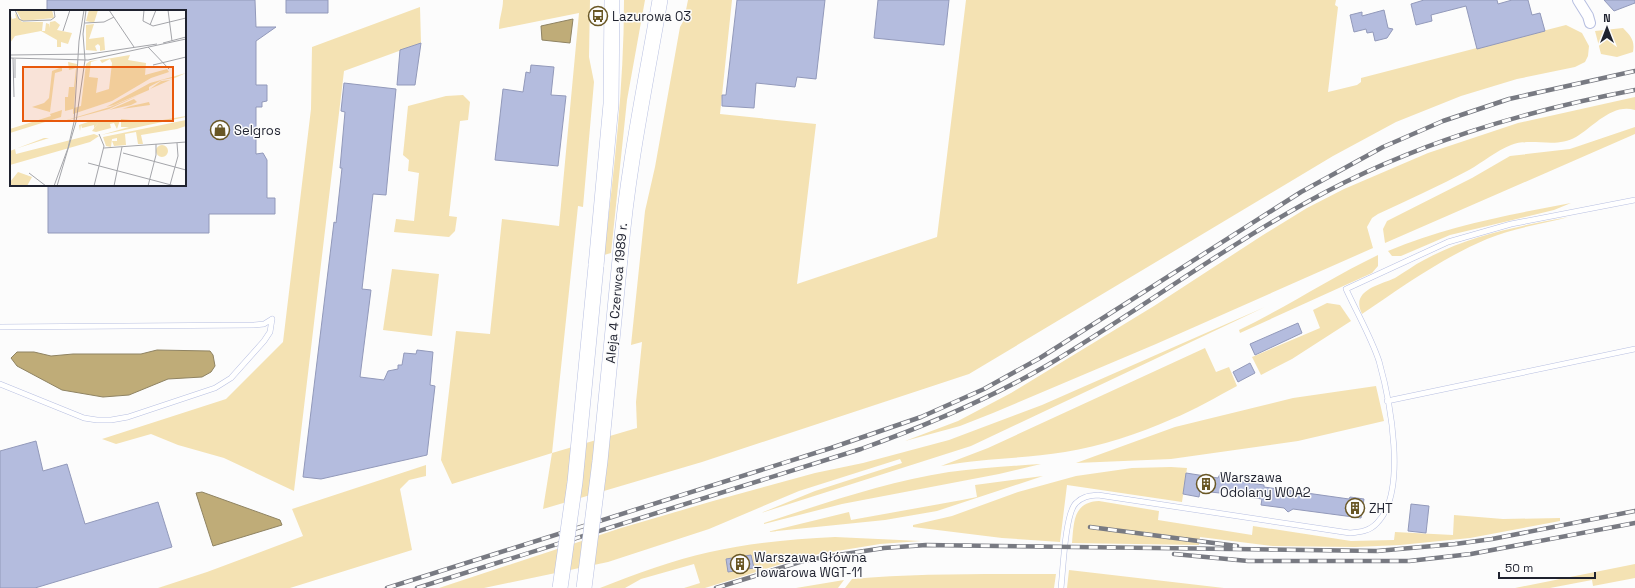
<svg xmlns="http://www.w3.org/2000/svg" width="1635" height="588" font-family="'Space Grotesk',sans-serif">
<rect width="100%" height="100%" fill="#fcfcfc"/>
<path fill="#f4e2b3" d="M503,0H590L589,57L594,82L583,207L578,206L552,453L637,428L636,402L642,342L631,345L645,211L655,167L680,27L684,20L688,0H732L720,114L816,124L797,284L937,237L966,0H1336L1335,5L1338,7L1328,92L1357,85L1361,82V78L1566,25L1582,33L1589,46L1588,56L1585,62L1575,67L1517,79L1461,96L1396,122L1333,156L969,374L702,462L543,509L552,453L452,484L441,460L456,331L490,334L502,219L559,226L579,13L499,29C499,18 503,10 503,0Z
M624,0H645L627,100L611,253L604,255C614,171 624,85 624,0Z
M420,7L421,43L344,71L294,491L224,458L178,445L151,434L116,444L102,439L226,399L283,342L311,109L312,47Z
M1623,28C1631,36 1635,41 1633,52L1617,57L1601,54L1595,31Z
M463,95L470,102L468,120L460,121L449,216L457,217L455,231L449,237L394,232L396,219L414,221L419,173L408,171L409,160L403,155L408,106L446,96Z
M1635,97V110C1612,103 1593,127 1576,137C1556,149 1532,137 1511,145C1496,151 1483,162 1469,170C1439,186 1408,200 1378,214L1372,218L1367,227L1373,248L1156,344L993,413L960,426L905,441L958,421L1011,393L1154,306L1263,235L1307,208L1344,189L1428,153L1518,123Z
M1635,127V134L1385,243L1383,229L1387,221L1472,178L1510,156L1570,149Z
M1571,203L1554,210L1450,235L1401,256H1392L1388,251C1447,226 1508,215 1571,203Z
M1569,217C1542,224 1513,228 1487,239C1442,258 1402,287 1362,314C1350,290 1380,285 1395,278C1405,272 1414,265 1424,260C1469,235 1519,226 1569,217Z
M1378,255V266L1372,273L1240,333L1239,330C1287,307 1330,278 1378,255Z
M392,269L439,274L432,336L383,330Z
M1327,303L1340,305L1351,321L1292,359L1261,375L1252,357L1320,328L1313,310Z
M1265,307L971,446L761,513L815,491L902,463L900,459L799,491L709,529L608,562L484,588H439L621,528L713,501L815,473L863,463L949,440L1042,405Z
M1205,348L1216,372L1229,367L1237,386C1216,397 1195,410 1172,419C1138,434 1101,446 1065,452C1023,459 981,458 941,466L988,448Z
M1376,386L1384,421L1298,441L1171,459L1076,463L1175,427L1293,398Z
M1041,464L999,474L842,504L764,524V523C825,503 886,482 949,472C979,468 1010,466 1041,464Z
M426,465V476L409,480L400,489L412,550L290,588H158L207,572L303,536L292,509Z
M1171,467L1187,468L1182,502L1067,485L1060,542L1002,538L913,527V525L952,516L1018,492L1076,476L1132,468Z
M1043,476L937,511L885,520L767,532L849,512L851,520L962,500L977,497L975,485Z
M1099,501L1159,511L1158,520L1252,535L1253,526L1351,541L1394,540L1395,532L1453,535L1454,515L1503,519L1560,518V521L1470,538L1400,545L1355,547L1273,546L1200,537L1199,545L1072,543C1074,522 1073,502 1099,501Z
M835,537L921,541L880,544L819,554L778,565L705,588H684L700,583L694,564L641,579L625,588H600C636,574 673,560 710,552C751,543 793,539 835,537Z
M1635,564V578L1593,586L1592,580L1550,588H1515Z
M1069,570L1224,588H1067Z
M1056,574L1054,588H845L852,579C920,573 988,574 1056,574Z
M844,580L838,588H796Z"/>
<path fill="#bfac78" stroke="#8f8362" d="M573,19L570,43L542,40L541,26Z
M157,350L210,351L213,355L215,366L211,372L202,377L168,379L129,395L103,397L62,390L17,366L11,358L17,352H34L51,356L73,354H141Z
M202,492L280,520L282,525L213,546L196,493Z"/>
<path fill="#b4bcde" stroke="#9299ba" d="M47,0H255L256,27H276L256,41V85H267V101L262,102V107H256V154L263,153L267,160V198H275V214H209V233H48V185H185V11H47Z
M286,0H328V13H286Z
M737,0H825L816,79L797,77L795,87L756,83L754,108L722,106V95H726Z
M878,0H949L944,45L874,38Z
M1424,0H1497L1498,4L1512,0H1528L1532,15L1540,13L1545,31L1477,49L1466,6L1431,15L1432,21L1416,25L1411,4Z
M1604,0H1635V3L1614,11Z
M1384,10L1388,28L1393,29L1387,38L1375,41L1373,32L1367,33L1366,29L1354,32L1350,15L1362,12V16Z
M421,43L415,85H397L400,50Z
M531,65L554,67L551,95L566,96L558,166L495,160L503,89L523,92L526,72L530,73Z
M344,83L396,89L386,195L373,194L362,289L371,290L360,377L384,380L388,371L398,369V365H402L404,353L416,354L417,350L433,352L430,385L435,386L427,455L321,479L303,477L334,222L336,223L342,168H340L345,112L341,111Z
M1298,323L1302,333L1255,355L1250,344Z
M1250,363L1255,373L1238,382L1233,372Z
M36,441L43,471L67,464L85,524L158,502L172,547L35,588H0V451Z
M1186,473L1218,478L1220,474L1230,476L1229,480L1264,485V487L1349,499L1350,497L1364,499L1361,518L1293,509L1288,512L1284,508L1261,505L1262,499L1249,497L1250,493L1221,489L1220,493L1200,491L1199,497L1183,494Z
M1411,504L1429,506L1426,533L1408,531Z
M751,555L754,568L728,572L726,559Z"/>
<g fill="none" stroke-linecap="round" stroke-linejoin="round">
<g stroke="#b7bfe1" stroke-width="6">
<path id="service" d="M0,327L254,325L264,324L272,319
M0,384L84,418L97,420H111L128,417L215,388L231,378L264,341L270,332L272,319
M1387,401L1635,349
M1061,588C1063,571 1065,513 1076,503C1083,496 1089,496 1098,495L1350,533C1360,532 1370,531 1377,523C1408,492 1390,400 1379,361C1371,337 1357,313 1346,289L1448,242L1511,224L1635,200"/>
</g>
<g stroke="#b7bfe1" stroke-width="12">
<path id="minor" d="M1578,0L1588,16L1590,23"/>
</g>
<g stroke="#b7bfe1" stroke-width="16">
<path id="secondary" d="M620,259C627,172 645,86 660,0
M596,266L611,104L612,0"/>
</g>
<use href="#service" stroke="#fff" stroke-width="5"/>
<use href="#minor" stroke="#fff" stroke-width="10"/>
<use href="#secondary" stroke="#fff" stroke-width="15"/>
<g stroke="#787a82" stroke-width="4.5">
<path id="rail" d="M1090,527L1237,546
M1174,554L1248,561H1409L1471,554L1635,523
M387,588L831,448L921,417L984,389L1040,358L1301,192L1383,147L1443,121L1509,99L1635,71
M417,588L861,449C925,426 987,400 1046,366C1135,313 1218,251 1309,201C1412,144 1521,112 1635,90
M716,588L803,561L825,557L884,548L926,545L1377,551L1455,544L1492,539L1635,511"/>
</g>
<use href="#rail" stroke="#fcfcfc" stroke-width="3" stroke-dasharray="9" stroke-linecap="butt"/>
<g stroke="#b7bfe1" stroke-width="16" stroke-linecap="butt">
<path id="secondary-bridge" d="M560,588L575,482L596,266
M584,588L600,461L620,259"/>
</g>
<use href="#secondary-bridge" stroke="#fff" stroke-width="15"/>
</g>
<defs>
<g id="bus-ring" transform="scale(1)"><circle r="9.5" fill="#fcfcfc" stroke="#695725" stroke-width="1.5"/><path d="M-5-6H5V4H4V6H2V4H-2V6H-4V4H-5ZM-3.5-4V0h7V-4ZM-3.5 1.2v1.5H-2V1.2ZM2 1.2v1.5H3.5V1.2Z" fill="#695725"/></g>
<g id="shop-ring" transform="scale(1)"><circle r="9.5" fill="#fcfcfc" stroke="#695725" stroke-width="1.5"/><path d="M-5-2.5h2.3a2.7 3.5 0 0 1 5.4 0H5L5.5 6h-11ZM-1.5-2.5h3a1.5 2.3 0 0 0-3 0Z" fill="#695725"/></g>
<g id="building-ring" transform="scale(1)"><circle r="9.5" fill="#fcfcfc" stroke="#695725" stroke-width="1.5"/><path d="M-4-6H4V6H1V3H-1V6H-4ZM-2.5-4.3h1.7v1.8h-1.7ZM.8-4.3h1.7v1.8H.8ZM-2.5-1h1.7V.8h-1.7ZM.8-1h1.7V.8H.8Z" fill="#695725"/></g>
</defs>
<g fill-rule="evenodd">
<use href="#bus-ring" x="598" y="16"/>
<use href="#shop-ring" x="220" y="130"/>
<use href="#building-ring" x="1206" y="484"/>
<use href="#building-ring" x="1355" y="508"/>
<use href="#building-ring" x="740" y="564"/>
</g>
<g text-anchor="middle" stroke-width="3" stroke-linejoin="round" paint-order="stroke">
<g font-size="13" fill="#1f222f" stroke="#fcfcfc" text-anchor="start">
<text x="612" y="21">Lazurowa 03</text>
<text x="234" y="135">Selgros</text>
<text x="1220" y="482">Warszawa<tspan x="1220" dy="15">Odolany WOA2</tspan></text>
<text x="1369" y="513">ZHT</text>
<text x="754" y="562">Warszawa Główna<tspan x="754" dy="15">Towarowa WGT-11</tspan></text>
</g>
<g font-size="13" fill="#1f222f" stroke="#fcfcfc">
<text transform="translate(616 293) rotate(-85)" y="5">Aleja 4 Czerwca 1989 r.</text>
</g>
</g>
<g transform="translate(10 10)">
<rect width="176" height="176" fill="#fcfcfc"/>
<path d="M6,0H42L44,8L12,11ZM79,0H88L84,13L76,11ZM0,3L2,9L6,8L5,3L12,12H39H33L32,21H35L36,13L39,14V18L40,12L45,11L50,15L47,20L62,23L58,34L51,32V37H47V30L31,21L5,26L0,33ZM84,14L79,29L94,27L95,40L90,41V36L88,34L85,36L87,41L76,40V15ZM120,45L118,50L136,53L135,65L157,59L159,62L141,68L102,91L63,104V99L55,101V87H58L59,77H64L66,58L59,60L58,52L67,54L64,98L71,96L76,54L80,51L88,50L81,52L79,67L88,68L86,83L99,79L102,53L100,49L92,53L90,50ZM52,57V61L45,63L40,102L22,97L34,93L39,88L42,61ZM176,63L140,79L151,71L160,70L163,68L152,70L139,77V80L104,95L96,97L140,73ZM129,85L99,99L47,113L100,97ZM124,89L127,92L121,95L99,100ZM139,92L140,95L112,99L121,96ZM52,100L51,107L0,123V119L41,106L40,104ZM176,106V107L91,125L119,117H111V109L141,112ZM84,110L85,111L110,110L107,119L104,113L100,114L101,118L86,122L82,121L89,112L84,118V115L72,118L71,115L70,121L69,115ZM176,110V116L167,119L131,125L133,134H128L126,122L115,124L116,135L104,136L102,131H107V128L102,129L101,137L96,136L93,127ZM84,124L89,126L80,132L0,155V141L34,128H39L5,139L6,144ZM146 141a6 6 0 1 1 12 0a6 6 0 1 1-12 0ZM8,162L22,167L17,176H0V172Z" fill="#f4e2b3"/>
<path fill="none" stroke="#a4a5aa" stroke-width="1" d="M5,0L9,9L13,11L41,10L45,7L44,0M99,0L124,37M134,0L133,11L143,16L176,8M158,0L162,31M75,13L94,12L104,7M140,15L146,0M53,21L60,0M153,33L176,27M138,37L159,59M0,45L80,44L147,34M0,48L78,50L176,29M3,48L4,87M143,55L176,47M5,68V49M94,138L176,132M113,143L176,160M78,153L165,176M19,163L36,176M160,175L168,146L167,133M44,176L58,138L64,112L69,31L74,0M47,176L66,112L75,50L73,24L76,0M84,176L94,136L89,124M104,176L112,137M138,176L146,145V134"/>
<path fill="#e8590c" fill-opacity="0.15" stroke="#e8590c" stroke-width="2" d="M13,57H163V111H13Z"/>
<rect width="176" height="176" fill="none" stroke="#1f222f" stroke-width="2"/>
</g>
<g transform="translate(1607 28)" stroke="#fcfcfc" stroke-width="3" paint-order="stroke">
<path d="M0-3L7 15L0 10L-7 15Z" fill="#1f222f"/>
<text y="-6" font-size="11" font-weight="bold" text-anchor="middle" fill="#1f222f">N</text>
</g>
<path d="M1499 572v6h96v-6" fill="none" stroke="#1f222f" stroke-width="2"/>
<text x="1505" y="572" font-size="12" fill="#1f222f" stroke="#fcfcfc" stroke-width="3" paint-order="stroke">50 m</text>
</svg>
